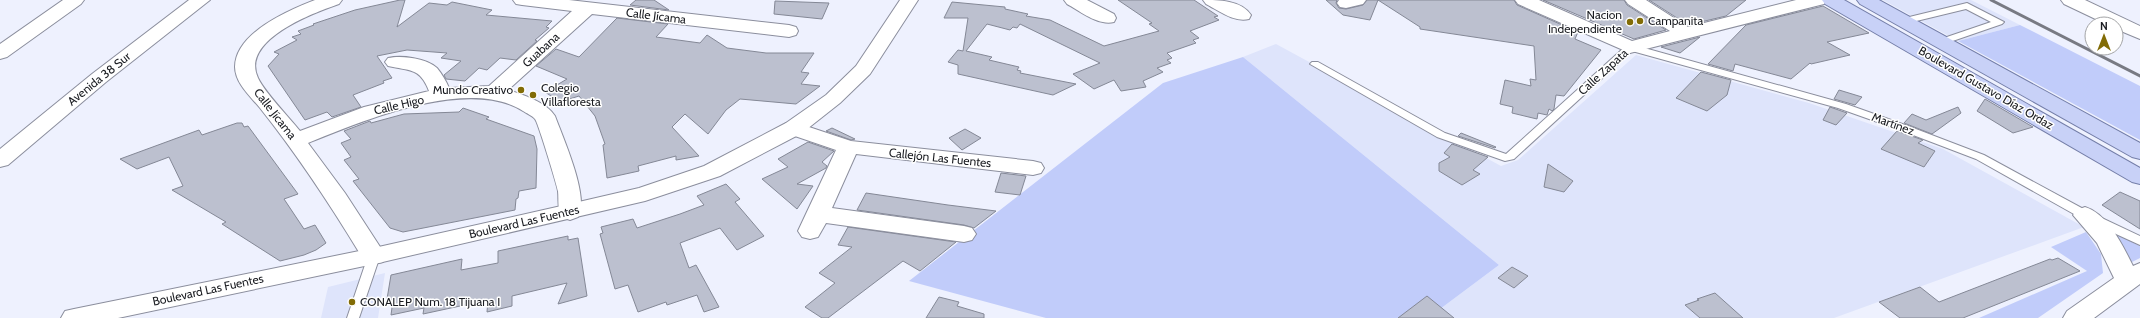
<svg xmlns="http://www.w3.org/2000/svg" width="2140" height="318" font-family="Cabin,sans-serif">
<rect width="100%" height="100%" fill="#eef1fe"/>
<path fill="#dee4fb" d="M1883,0H1971L2020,25L1958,41Z
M1276,44L1501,166L1518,160L1636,55L1809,103L1943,149L2084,227L1834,318H1428L1499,265L1243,57Z
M385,273L378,318H321L328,287Z"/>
<path fill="#c1ccfa" d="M2020,25L2140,86V140L1958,41Z
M1243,57L1499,265L1428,318H1046L909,281L1163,83Z
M2096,223L2140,246V258L2130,263Z
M2086,232L2101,254L2103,273L2038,318H1979L2087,271L2051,247Z"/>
<path fill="#bcc0cf" stroke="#848896" d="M400,0H405L397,27L429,3L447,5L452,2L492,10L486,15L552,21L546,27L549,28L535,40L537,41L516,60L500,58L487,70L479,68L465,81L446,79L444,75L461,61L441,58L447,53L407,50L377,56L392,78L383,81L384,83L353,95L361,107L332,117L327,112L305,120L268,66L279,54L274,52L297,40L292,37L301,34L298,31L314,25L313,24L355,10Z
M636,0H654L669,10L630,5Z
M1118,0H1194L1218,16L1214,17L1219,20L1190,31L1199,38L1193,40L1196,43L1167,53L1172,58L1167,60L1171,63L1157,68L1163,72L1143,81L1146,87L1121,91L1114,80L1094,89L1073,74L1100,63L1020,24L1017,28L1013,27L1010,30L987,24L966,51L992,57L989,60L1019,67L1017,70L1021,71L1020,73L1076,84L1053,95L958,74V65L948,62L958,50L963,51L968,18H944L952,2L1005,7V9L1028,14L1026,16L1050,20L1104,46L1159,31L1149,24L1152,23Z
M1326,0H1337L1336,3L1339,8L1346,9L1363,5L1367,0H1514L1517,5L1578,32L1575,39L1601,50L1564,96L1556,95L1554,109L1552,111L1549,109L1547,115L1538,113L1537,119L1512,113L1513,107L1500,104L1505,80L1531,86L1530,79L1536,80L1534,46L1420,29V27L1378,0L1370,20L1343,15Z
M1543,0H1624L1627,5L1666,30L1634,39Z
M1649,0H1746L1726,16L1688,25Z
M775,1L829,3L822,19L774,14Z
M1823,6L1869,33L1827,42L1850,55L1811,64L1810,63L1791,79L1735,64L1733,71L1708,64L1746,25Z
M617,18L668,24L656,37L700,43L707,35L727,48L766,53H814L801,72L809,73L801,84L820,86L796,104L740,99L726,110L708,134L685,114L672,127L699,156L676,160V156L638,166L639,171L607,178L603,145L605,144L595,116L579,96L560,102L545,92L567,79L536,66L556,49L579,57Z
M1700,37L1680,53L1661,47Z
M1701,72L1731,80L1727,95L1707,111L1676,98Z
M1839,90L1862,97L1855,105L1834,99Z
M1985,99L2033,127L2013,133L1977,111Z
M1830,107L1847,113L1836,125L1823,120Z
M1958,107L1961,113L1932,134L1904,123L1912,114L1926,120Z
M463,108L489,117L486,119L534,136L537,149L536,188L519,191L518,198L516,199L515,210L403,232L390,228L353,181L359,179L344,160L351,157L341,143L351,139L344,131L370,121L371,123L404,114L459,112Z
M237,123H242L244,127L248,126L298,194L284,199L304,229L315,225L326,243L316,250L304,255L280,261L222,224L226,222L172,190L183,186L169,157L137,169L120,159L199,130L202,135Z
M832,128L855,139L851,140L826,131Z
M965,129L981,138L962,150L949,138Z
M1897,131L1923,140L1918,143L1935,151L1924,167L1881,149Z
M1461,133L1496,147L1495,148L1458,136Z
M808,142L834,151L822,162L827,166L826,168L797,184L813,186L797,209L762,179L788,167L778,159Z
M1452,144L1488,157L1473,170L1480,174L1462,185L1439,171V163L1450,157L1444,153Z
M1548,164L1573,181L1564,192L1544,187Z
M1001,173L1026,176L1020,195L995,192Z
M726,184L740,199L735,202L764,236L737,250L720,228L680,243L689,268L696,265L719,307L704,312L697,295L667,305L666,302L638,312L628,285L615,289L600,234L603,233L601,227L633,219L637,228L680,214L704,205L697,196Z
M2120,192L2140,201V229L2102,205Z
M866,193L948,205L996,211L974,228L964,225L857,210Z
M848,227L956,242L920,271L903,261L828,318H822L805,307L835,283L819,273L852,247L838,245Z
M568,236V240L578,238L587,296L558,304L567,283L512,296V306L487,312L488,300L423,314L424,308L391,315L393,300L387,299L391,275L462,259L461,270L498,263V251Z
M2058,258L2080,271L1963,318H1900L1879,302L1920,287L1939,302L2050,259L2052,260Z
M1512,267L1528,276L1514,288L1498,278Z
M1715,293L1743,318H1700L1685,305L1699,300L1697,299Z
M1427,296L1454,318H1398Z
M939,297L959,302L957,306L984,314V318H926Z"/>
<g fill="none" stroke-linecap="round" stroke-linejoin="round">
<g stroke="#8b8e9d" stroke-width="2">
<path id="service" d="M1967,3L2004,22L2002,24L1941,45L1938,44L1936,42L1938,40L1991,22L1966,9L1904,24L1899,21L1901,19Z
M1630,44L1846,104L1908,126L1984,155L2089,212L2140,236V245L2081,218L1976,159L1900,130L1838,108L1632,51L1514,159L1505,161L1437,137L1310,64L1312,62H1318L1445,133L1506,154L1627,45Z
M374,252L378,253L380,256L359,318H347L368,256L370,253Z"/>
</g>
<g stroke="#8b8e9d" stroke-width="2">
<path id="minor" d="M63,0H84L81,4L7,57L0,59V44Z
M189,0H210L106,82L8,165L0,167V149L92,74Z
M315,0H342L339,4C313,13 240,40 258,78C265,93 289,117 300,131L364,107L429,91C420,67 409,71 388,66L385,62L388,58C401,55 427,58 437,68C442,74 446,81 449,88L489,86L572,11L522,5L516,4L513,0H569L789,25L796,27L798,31L796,35L789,37L592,14L508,90C524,95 546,102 555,116C563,138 590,198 578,217L570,220L562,217C557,209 559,201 558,191C557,185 538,122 535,119C533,116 526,113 523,111C468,76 363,121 308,143L345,193L386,256L383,262L374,264L365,262C333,209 299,157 260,108C251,97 235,83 235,67C235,33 289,10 315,0Z
M1064,0H1087L1114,14L1116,18L1114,22C1098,26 1080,11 1067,4Z
M1203,0C1219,0 1241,0 1251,15L1249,19C1234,23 1218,10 1206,4Z
M1339,0H1366L1363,4L1346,8L1340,7L1337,3Z
M1515,0H1539L1632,41L1670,31L1628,4L1625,0H1646L1688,27L1796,0H1827L1824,4L1630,53L1518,4Z
M2061,0H2085L2140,26V39L2116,29V24H2106L2064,4Z
M794,122L851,141L1033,161L1041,163L1044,168L1041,173L1033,175L856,154L832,208L964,226L972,228L976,234L972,240L964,242L826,223L818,237L810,239L802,237L798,231L836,150L786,133L783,128L786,123Z"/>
</g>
<g stroke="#8b8e9d" stroke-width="2">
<path id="tertiary" d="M900,0H918L870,74L840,103L802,133L720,176L645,201L374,264L118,318H61L65,311L74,309L374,248L570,204L639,188L704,166L786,123L826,95L856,66Z
M2085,207C2108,214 2123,246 2133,266L2140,263V284L2094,318H2063L2067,311L2114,278L2097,243L2073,215L2077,210Z"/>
</g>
<g stroke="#747ea8" stroke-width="2">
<path id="primary" d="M1822,0H1844L2140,168V184L2132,182L1825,4Z
M1857,0H1879L2140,143V159L2132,157L1860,4Z"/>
</g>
<use href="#service" fill="#fff" fill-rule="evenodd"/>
<use href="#minor" fill="#fff" fill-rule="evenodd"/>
<use href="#tertiary" fill="#fff" fill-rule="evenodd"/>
<use href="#primary" fill="#c8d1f7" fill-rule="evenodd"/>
<path stroke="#787a83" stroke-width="3" d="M1991,0L2140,76"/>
</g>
<g fill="#826c06" stroke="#fff" stroke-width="1.5">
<circle cx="1640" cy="21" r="4"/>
<circle cx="1630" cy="22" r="4"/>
<circle cx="521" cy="90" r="4"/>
<circle cx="533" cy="95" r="4"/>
<circle cx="352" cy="302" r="4"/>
</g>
<g text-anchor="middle" stroke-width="3" stroke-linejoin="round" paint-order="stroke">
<g font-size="12" fill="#1a1c21" stroke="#fff" text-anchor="start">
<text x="1622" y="19" text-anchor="end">Nacion<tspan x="1622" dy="14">Independiente</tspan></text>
<text x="1648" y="25">Campanita</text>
<text x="541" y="92">Colegio<tspan x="541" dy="14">Villafloresta</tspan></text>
<text x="513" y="94" text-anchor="end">Mundo Creativo</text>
<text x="360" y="306">CONALEP Num. 18 Tijuana I</text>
</g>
<g font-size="12" fill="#1a1c21" stroke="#fff">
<text transform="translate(656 16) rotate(7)" y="4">Calle Jícama</text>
<text transform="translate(541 50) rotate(-42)" y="4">Guabana</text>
<text transform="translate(1603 72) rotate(-42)" y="4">Calle Zapata</text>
<text transform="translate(99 79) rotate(-39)" y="4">Avenida 38 Sur</text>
<text transform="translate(1986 88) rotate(30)" y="4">Boulevard Gustavo Díaz Ordaz</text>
<text transform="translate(399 105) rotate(-13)" y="4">Calle Higo</text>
<text transform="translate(275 114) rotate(52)" y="4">Calle Jícama</text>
<text transform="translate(1893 124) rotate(20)" y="4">Martínez</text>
<text transform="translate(940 158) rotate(6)" y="4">Callejón Las Fuentes</text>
<text transform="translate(524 222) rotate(-13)" y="4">Boulevard Las Fuentes</text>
<text transform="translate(208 290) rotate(-12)" y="4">Boulevard Las Fuentes</text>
</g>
</g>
<g transform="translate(2104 36)"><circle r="19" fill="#ffffff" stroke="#a3a4a6"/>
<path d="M0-3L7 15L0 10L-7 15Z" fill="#826c06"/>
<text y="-6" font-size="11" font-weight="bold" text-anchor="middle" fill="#1a1c21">N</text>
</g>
</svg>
